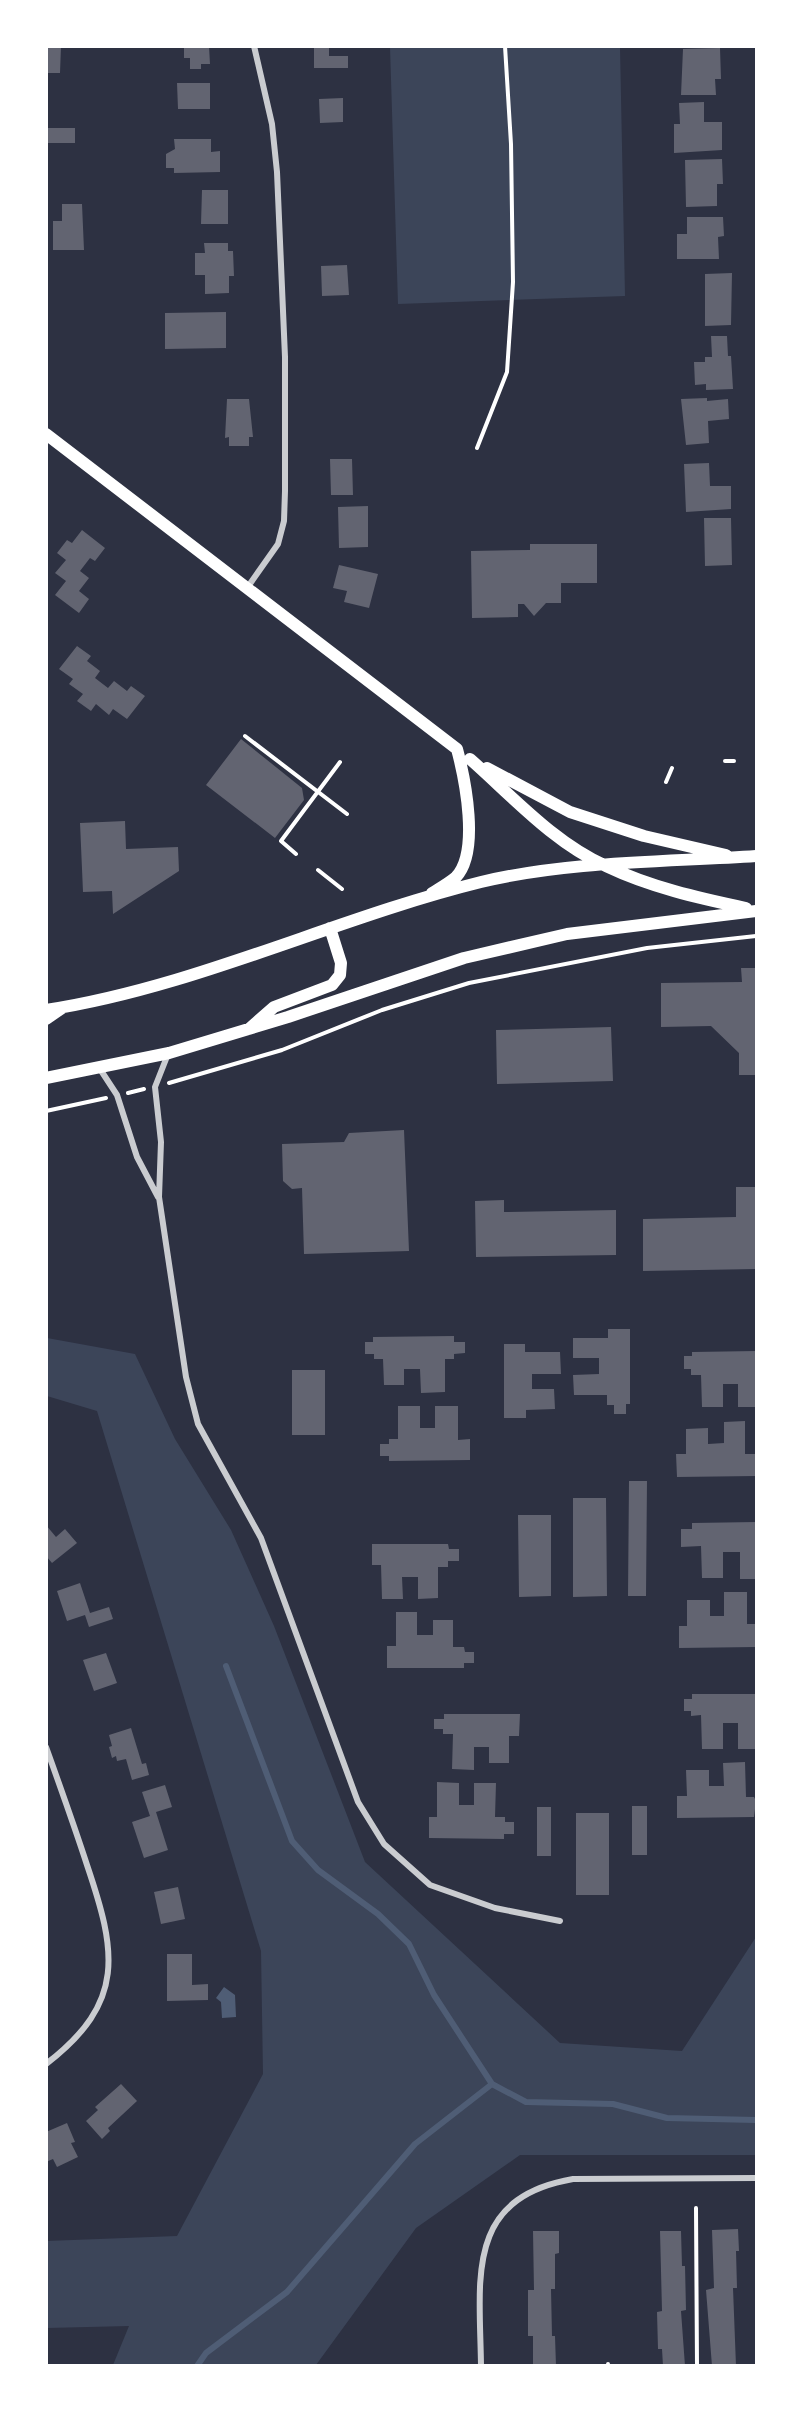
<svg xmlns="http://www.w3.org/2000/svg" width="803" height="2412" font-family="Quicksand,sans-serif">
<rect width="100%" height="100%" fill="#2d3142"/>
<path fill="#3c4559" d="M390,47H620L625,296L398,304Z
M47,1338L135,1354L175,1439L231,1530L274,1626L365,1862L560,2043L682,2051L756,1937V2155H520L416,2228L316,2365H113L129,2326L47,2328V2241L177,2236L263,2074L261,1951L97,1411L47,1396Z"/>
<path fill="#4f5d75" d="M224,1987L235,1995L236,2017L222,2018L221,2002L216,1998Z"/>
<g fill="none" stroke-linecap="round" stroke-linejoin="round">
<path stroke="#4f5d75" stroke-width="6" d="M226,1666L292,1841L318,1870L378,1914L409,1944L434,1995L492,2084L526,2102L613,2104L667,2118L756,2120
M197,2366L206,2353L287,2292L415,2144L492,2084"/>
</g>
<path fill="#626471" d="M46,46H61L60,73H46Z
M184,46H209L210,64H201V69H190V58H184Z
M314,46H329V56H348V68H314Z
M720,48L721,79H715L716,95H681L683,49Z
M177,83H210V109H178Z
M343,98V122L320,123L319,99Z
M704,102V122H722V150L674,153V124H680L679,103Z
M46,128H75V143H46Z
M174,139H211V152L220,151V172L174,173V168H166V154L175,149Z
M722,159L723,184H717V206L686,207L685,160Z
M202,190H228V224H201Z
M62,204H82L84,250H53V221H62Z
M687,217H723L724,236L718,237L719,259H677V234H687Z
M204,243H228V251H233L234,276H229V293L205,294V275H195V253H205Z
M347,265L349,295L322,296L321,266Z
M732,273L731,325L705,326V274Z
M226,312V348L165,349V313Z
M711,336H727L728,356H731L733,389L706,390V384L695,385L694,362H705V357H712Z
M707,398V401L728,399L729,419L708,421L709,443L686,445L681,399Z
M227,399H249L253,437H249V446H229V437L225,438Z
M330,459H352L353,495H331Z
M709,463L710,486H731V509L686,512L684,464Z
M368,506V547L339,548L338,507Z
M704,518H731L732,565L705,566Z
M82,530L105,548L95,561L90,558L80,571L89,578L79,591L89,599L79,613L55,595L66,581L55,573L66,560L57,553L67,540L72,543Z
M530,544H597V583H561V603H546L534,616L524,604H518V617L472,618L471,551L530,550Z
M339,565L378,574L369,608L344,602L347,591L333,588Z
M77,646L91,656L87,661L100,671L95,678L108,688L114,681L127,691L131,686L145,696L127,719L113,709L109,715L96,704L91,711L77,701L83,694L69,684L73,679L59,669Z
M241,739L302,788L304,800L275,838L206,785Z
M125,821L126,849L178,847L179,871L113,914L112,891L83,892L80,823Z
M741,968H756V1075H739V1053L711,1026L661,1027V983L742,982Z
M611,1027L613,1081L497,1084L496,1030Z
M404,1130L409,1251L304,1254L302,1188L292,1189L283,1181L282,1144L344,1142L349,1133Z
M736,1187H756V1269L643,1271V1219L736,1217Z
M504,1200V1212L616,1210V1255L476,1257L475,1201Z
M608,1329H630V1404H626V1414H614V1405H607V1395H574L573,1375L599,1374V1358H573V1338H608Z
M454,1336V1342H465V1353L454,1354V1359H445V1392L421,1393L420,1369H404V1385H384L383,1359H374V1354H365V1342H373V1337Z
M504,1344H525V1352H560L561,1374H532V1389H554L555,1409L526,1410V1418H504Z
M756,1351V1407H738V1384H723V1407H702L701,1375H691V1369H684V1356H692V1352Z
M292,1370H325V1435H292Z
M398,1406H420V1428H435V1406H458V1440L470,1439V1460L389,1461V1456H380V1444H389V1439H398Z
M745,1421V1454H756V1476L677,1477L676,1454H686V1429L708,1428V1444L724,1443V1422Z
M629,1481H647L646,1596H628Z
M573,1498H606L607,1596L573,1597Z
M518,1515H551V1596L519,1597Z
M756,1522V1579H740V1552H723V1578H702L701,1546L681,1547V1529H692V1523Z
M46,1525L56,1537L65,1529L77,1543L52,1563L46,1556Z
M372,1544H448L449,1549H459V1561H448V1567H438V1598L418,1599V1577H402L403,1599H382L381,1565H372Z
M80,1583L90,1613L109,1607L113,1619L89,1627L85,1615L67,1621L57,1591Z
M724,1592H747V1624H756V1647L679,1648V1626H687V1600H710V1616H724Z
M396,1612H417V1635H433V1620H453V1647H464L465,1652H474V1663H464V1668H387V1646H396Z
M106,1653L117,1683L94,1691L83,1660Z
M692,1694H756V1749H738V1723H723V1749H702L701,1715L691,1716V1711H684V1699H692Z
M444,1714H520L519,1736H509V1763H489V1747H474V1770L452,1769L453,1734H443V1729H434V1719H444Z
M131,1728L142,1764L146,1763L149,1775L132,1780L126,1759L117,1761L116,1756L112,1758L109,1747L112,1746L109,1735Z
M745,1762L746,1797H754L756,1801L754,1817L677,1818V1796H687L686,1770H709V1786H724L723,1763Z
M437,1782L459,1783V1805H474V1783H496L495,1817H505V1822H514V1834H504V1839L429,1838V1817H437Z
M165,1785L172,1807L156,1812L168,1850L144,1858L132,1822L150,1816L142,1792Z
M632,1806H647V1855H632Z
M537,1807H551V1856H537Z
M576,1813H609V1895H576Z
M178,1887L185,1919L161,1924L154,1892Z
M167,1954H192V1985L208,1984V2000L167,2001Z
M121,2084L137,2101L108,2128L110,2131L102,2139L86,2121L98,2110L95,2107Z
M67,2123L75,2142L71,2143L78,2157L57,2167L53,2159L46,2162V2132Z
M738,2229L739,2251H736L737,2288H733L736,2366H712L706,2290L714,2288L712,2230Z
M533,2231H559V2253L555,2254V2289H551L552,2336H555L556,2366H533V2336H528V2290H534Z
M660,2231H681L682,2266H685L686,2310L681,2311L685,2366H663L662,2349H658L657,2312L662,2311Z"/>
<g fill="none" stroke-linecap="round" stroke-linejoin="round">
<path stroke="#fff" stroke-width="4" d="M477,448L507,372L513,282L511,144L505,46
M245,736L347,814
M725,761H734
M666,782L672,768
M296,854L281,841L340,762
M318,870L342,889
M169,1083L282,1050L382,1010L469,983L647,948L756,936
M128,1093L144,1089
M46,1111L106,1098
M696,2208L697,2366
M608,2366V2364"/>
<path stroke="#caccd0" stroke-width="6" d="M247,588L278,544L284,521L285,491V357L277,172L272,124L254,46
M168,1054L155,1087L161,1142L159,1197L186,1377L198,1424L261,1538L358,1802L384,1844L430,1885L495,1908L560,1921
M100,1069L117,1095L137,1157L158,1197
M46,1747C60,1786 74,1825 87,1865C116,1951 127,2002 46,2064
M481,2366C480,2279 464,2198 573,2179L756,2178"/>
<path stroke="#fff" stroke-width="12" d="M46,434L457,749C465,779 480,852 456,877C449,883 440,888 432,893
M470,759C512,796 554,843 606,866C650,887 698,898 746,908
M487,768L570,812L644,836L726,855
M46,1010C196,987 335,918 481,882C568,861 667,862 756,856
M46,1019L62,1008
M249,1029L274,1007L332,985L340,975L341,963L330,928
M46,1078L169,1053L288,1017L464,958L567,934L756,911"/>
</g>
<rect width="803" height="2412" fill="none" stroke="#ffffff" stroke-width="96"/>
</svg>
